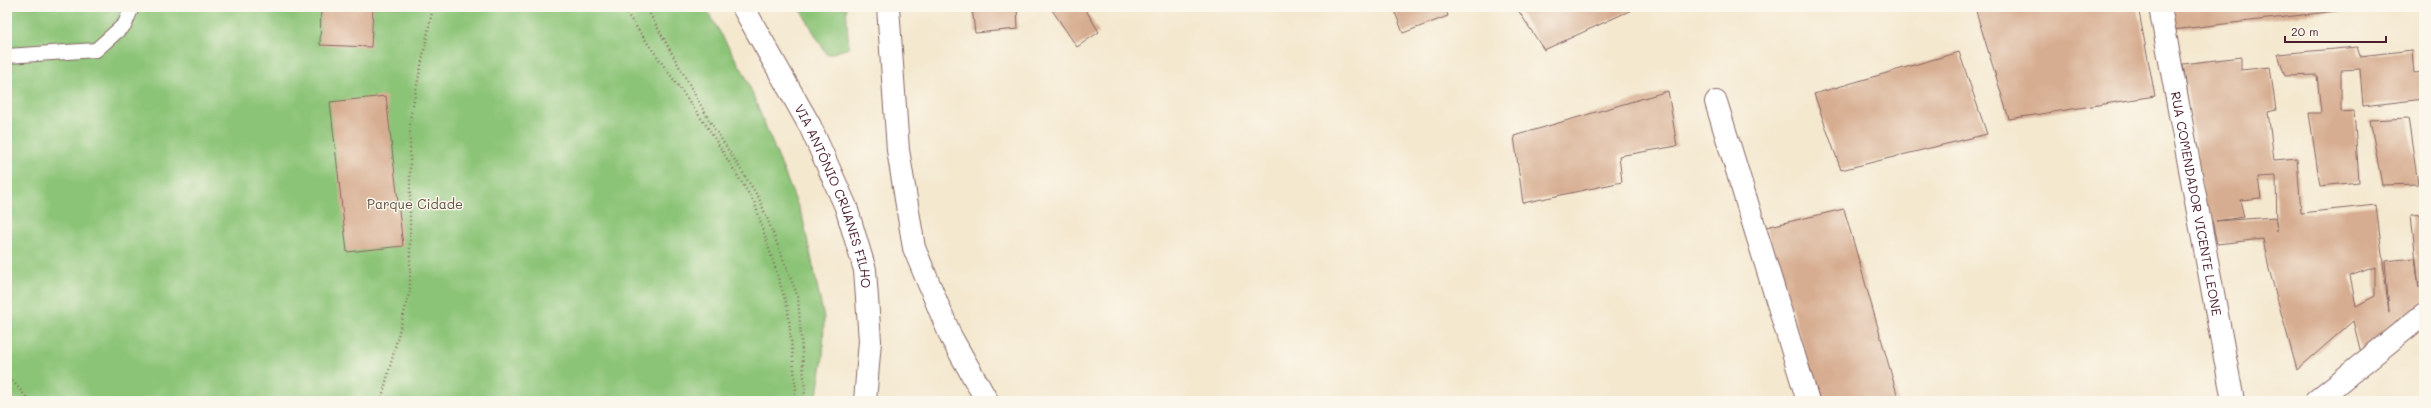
<svg xmlns="http://www.w3.org/2000/svg" width="2431" height="408" font-family="Mali,sans-serif">
<rect width="100%" height="100%" fill="#fbf7ec"/>
<filter id="ink" filterUnits="userSpaceOnUse"><feTurbulence type="fractalNoise" baseFrequency=".025" numOctaves="2"/><feDisplacementMap in="SourceGraphic" scale="8" xChannelSelector="R" yChannelSelector="G"/><feConvolveMatrix kernelMatrix="1 2 1 2 8 2 1 2 1" color-interpolation-filters="sRGB"/></filter>
<filter id="wash" filterUnits="userSpaceOnUse"><feTurbulence type="fractalNoise" baseFrequency=".012" numOctaves="4" result="noise"/><feDisplacementMap in="SourceGraphic" scale="16" xChannelSelector="R" yChannelSelector="G"/><feGaussianBlur stdDeviation="0.9" result="paint"/><feColorMatrix in="noise" values="0 0 0 0 0 0 0 0 0 0 0 0 0 0 0 0 0 1.4 0 .05"/><feComposite in="paint" operator="in"/></filter>
<g filter="url(#wash)">
<rect width="100%" height="100%" fill="#f4e8cf"/>
<path fill="#8cc477" stroke="#6b7251" d="M7,7H705L745,75L803,219L824,318L823,357L816,401H7Z
M799,7H846L849,48L827,55Z"/>
<g id="blocks">
<path fill="#d7ad91" fill-rule="evenodd" d="M321,7H373L371,47L320,45Z
M972,7H1017L1018,29L975,33Z
M1050,7H1084L1099,32L1077,47Z
M1393,7H1445L1448,16L1403,33Z
M1516,7H1638L1544,50Z
M1979,7H2138L2155,96L2009,119L1975,8Z
M2167,7H2363V8L2172,30Z
M2357,47L2360,56L2412,50L2414,73L2424,72V99L2363,106L2360,69L2341,70V112L2354,111L2359,182L2320,186L2309,113H2321L2317,75L2285,76L2278,54Z
M1959,52L1987,134L1841,170L1814,94Z
M2241,57V70L2270,67L2276,110L2268,112L2274,160L2297,158L2301,213L2376,205L2389,312L2385,261L2415,258L2419,288L2411,215L2424,214V308L2361,353L2353,321L2297,370L2269,269L2263,239L2217,244L2212,221L2207,222L2183,64ZM2276,176L2277,231L2275,217L2216,221L2244,217L2240,200L2261,198L2258,177ZM2375,267V296L2356,306L2350,276Z
M1668,91L1677,146L1619,156L1622,182L1523,203L1514,136Z
M386,96L403,246L347,252L330,102Z
M2408,118L2418,184L2382,185L2370,120Z
M1844,209L1899,401H1820L1766,227Z"/>
</g>
</g>
<g filter="url(#ink)">
<use href="#blocks" fill-opacity="0" stroke="#866564" stroke-width="1"/>
<g fill="none" stroke-linecap="round" stroke-linejoin="round">
<g stroke="#866564" stroke-width="16">
<path id="lane" d="M7,56L96,50L125,24L132,7"/>
</g>
<g stroke="#866564" stroke-width="24">
<g id="street">
<path id="s1" d="M2160,7L2233,401"/>
<path d="M1716,102L1808,401"/>
</g>
</g>
<g stroke="#866564" stroke-width="24">
<path id="secondary" d="M2316,401L2424,314"/>
</g>
<g stroke="#866564" stroke-width="24">
<g id="primary">
<path id="s2" d="M743,7L810,126L846,207L865,270L870,341L865,401"/>
<path d="M888,7L898,150L914,248L951,337L987,401"/>
</g>
</g>
<path stroke="#866564" stroke-width="2.5" stroke-dasharray="1 3" stroke-linecap="butt" d="M622,7L708,128L755,204L788,309L796,390L792,401
M646,7L709,120L759,198L798,297L805,392L802,401
M7,375L30,401
M381,401L410,290V119L433,7"/>
<use href="#lane" stroke="#fff" stroke-width="14"/>
<use href="#street" stroke="#fff" stroke-width="22"/>
<use href="#secondary" stroke="#fff" stroke-width="22"/>
<use href="#primary" stroke="#fff" stroke-width="22"/>
</g>
</g>
<g text-anchor="middle" stroke-width="3" stroke-linejoin="round" paint-order="stroke">
<g font-size="13" fill="#4a1f2b" stroke="#fbf7ec">
<text dy="5" stroke="none"><textPath href="#s2" startOffset="211">VIA ANTÔNIO CRUANES FILHO</textPath></text>
<text dy="5" stroke="none"><textPath href="#s1" startOffset="200">RUA COMENDADOR VICENTE LEONE</textPath></text>
</g>
<g font-size="13" fill="#5e5142" stroke="#fbf7ec">
<text x="415" y="209">Parque Cidade</text>
</g>
</g>
<rect width="2431" height="408" fill="none" stroke="#fbf7ec" stroke-width="24"/>
<path d="M2285 36v6h101v-6" fill="none" stroke="#4a1f2b" stroke-width="2"/>
<text x="2291" y="36" font-size="12" fill="#4a1f2b" stroke="#fbf7ec" stroke-width="3" paint-order="stroke">20 m</text>
</svg>
